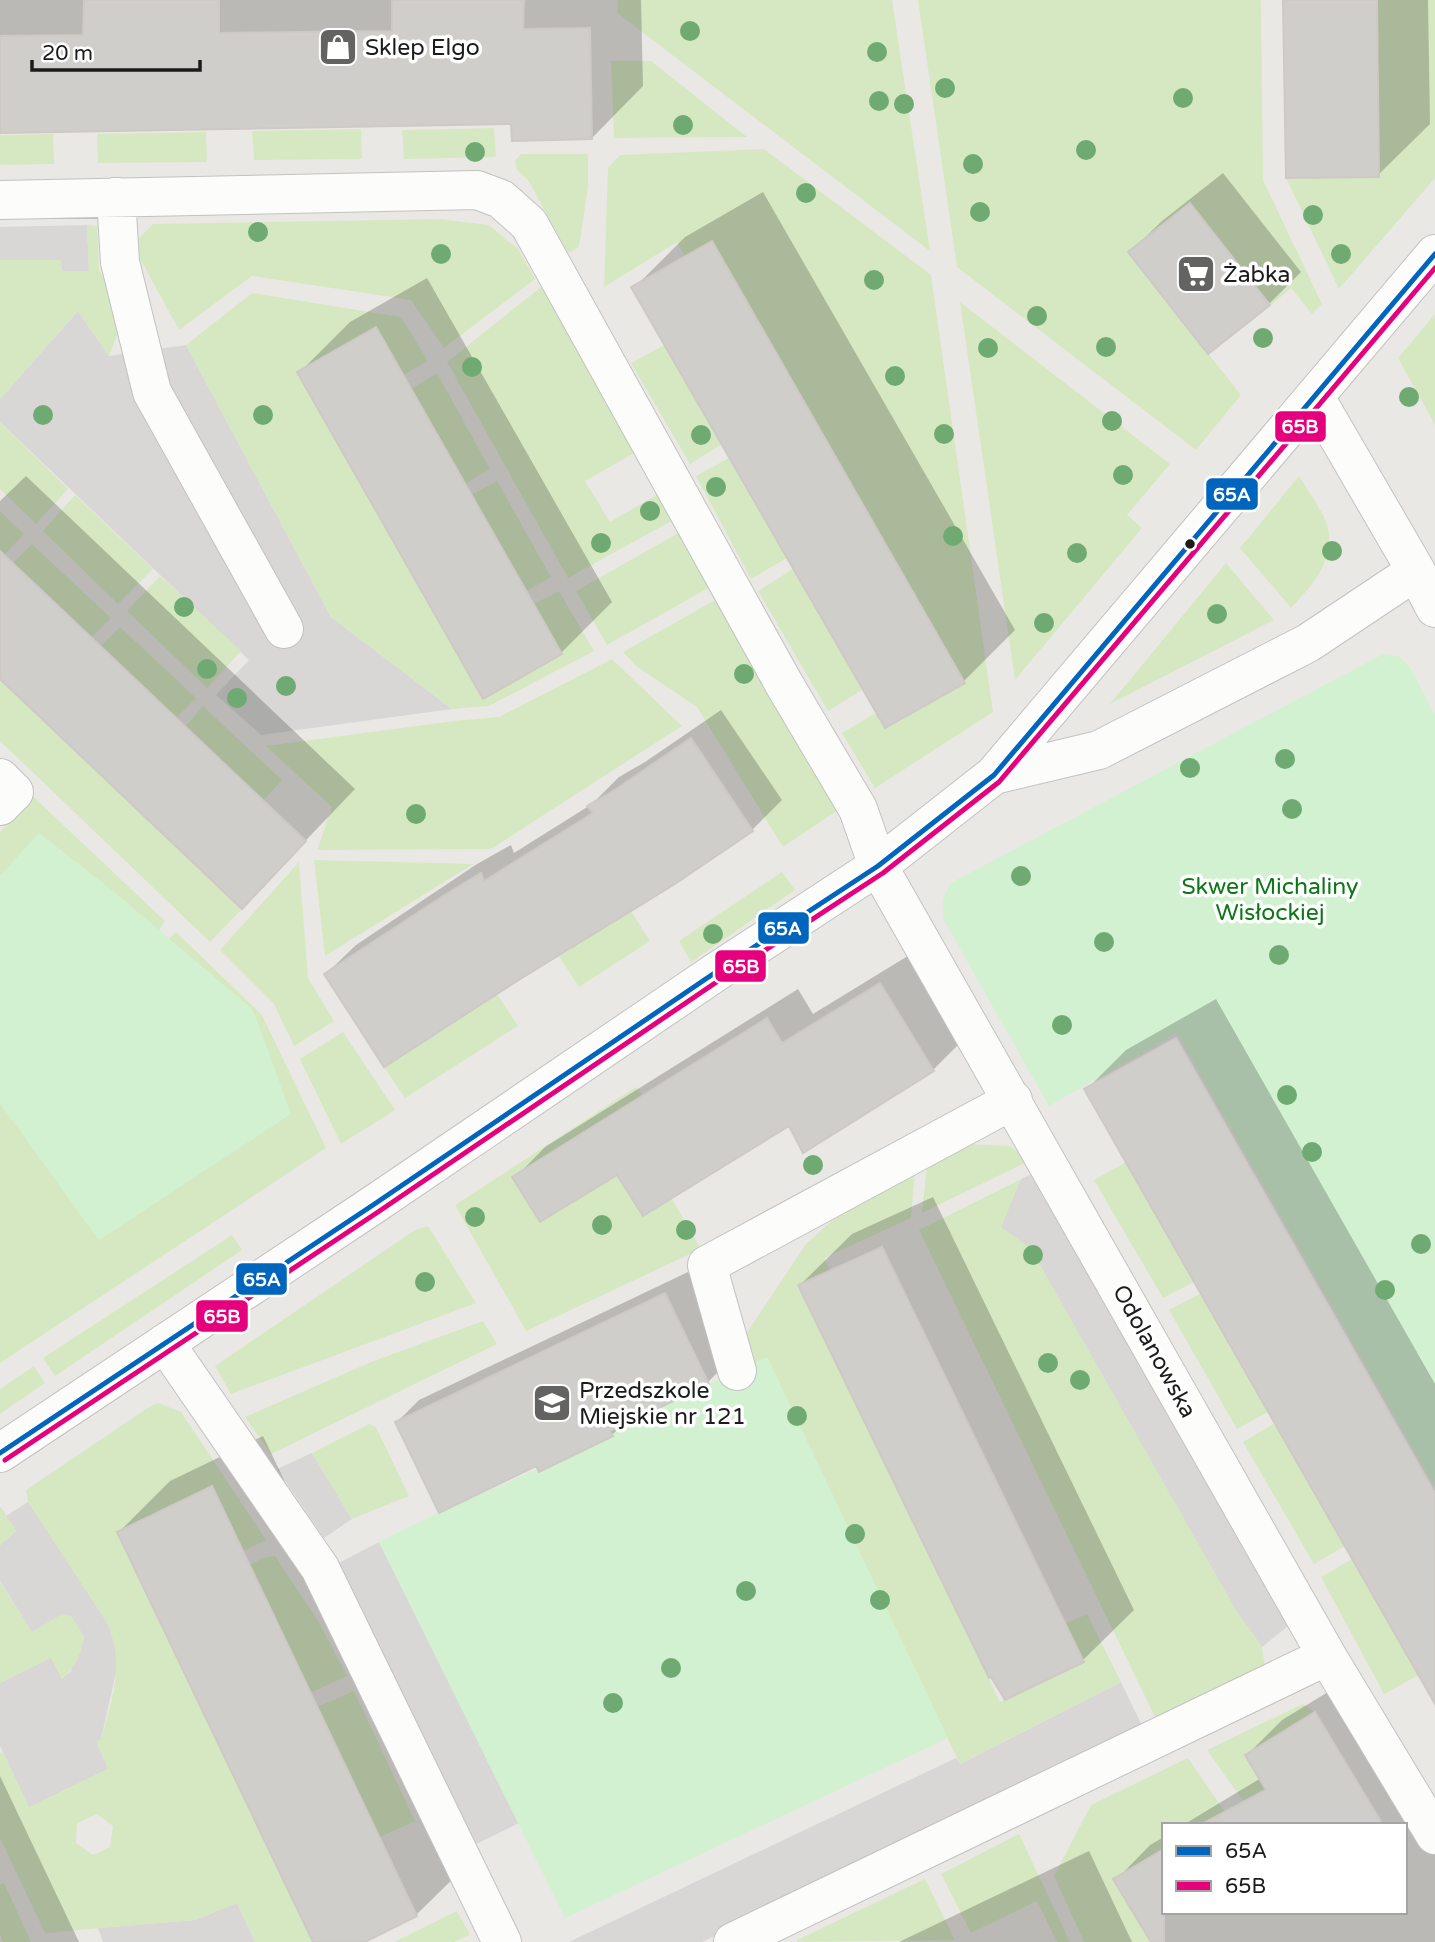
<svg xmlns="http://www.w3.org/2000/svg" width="1435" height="1942" font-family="'Varela Round',sans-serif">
<rect width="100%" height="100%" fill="#eae8e4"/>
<path fill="#d8d7d5" d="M87,225L89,271H62L60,260H0V227Z
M78,311L109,356L186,345L331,617L452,709L261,735L216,695L249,660L0,422V399Z
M1038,1171L1286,1607L1287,1627L1262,1647L1237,1612L1001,1226L1021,1179Z
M312,1453L352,1519L324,1538L277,1469Z
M28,1502L107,1622L114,1640L118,1664L101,1739L108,1769L29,1808L0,1746V1683L52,1657L62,1679L72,1670L32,1632L0,1581V1545L16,1531L6,1516Z
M379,1542L519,1823L474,1845L335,1565Z
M1121,1682L1145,1732L702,1942H569L956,1758L960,1764Z
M237,1903L255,1942H103L98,1928L195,1920Z"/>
<path fill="#d6e8c2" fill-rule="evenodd" d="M618,0H892L930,251L617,13Z
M918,0H1261L1263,180L1322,304L1312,314L1291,288L1271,305L1190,203L1128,252L1241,395L1196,450L957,267Z
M1377,0H1435V178L1339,289L1286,178L1379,176Z
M611,61H651L747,137L614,138Z
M494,128L496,157L404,159L402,130Z
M361,129L362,159L254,160L252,131Z
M206,132L207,162L98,163L97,134Z
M53,134L54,164L0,165V135Z
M764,149L931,275L993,712L875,788L842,733L876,713L885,728L965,682L712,242L685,257L677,242L604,287L608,168L620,155Z
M521,154H588V187L579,247L568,253L528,180L517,170L515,161Z
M439,219L489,225L518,249L535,279L444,348L411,300L252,276L179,330L138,255L139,238L153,224Z
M87,225L97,226L99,269L111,293L122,322L109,356L78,311L0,399V260H61L62,271H89Z
M541,287L636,452L585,481L610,522L660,493L675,519L568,578L447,362Z
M252,293L401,317L428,361L403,375L297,373L483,699L562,654L534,604L559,591L594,651L489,706L452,709L331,617L186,345Z
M960,302L1170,464L1127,515L1142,528L1015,680Z
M1435,314V425L1398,358Z
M664,345L721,445L690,464L631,363Z
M437,373L490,469L465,484L411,389Z
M0,422L68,489L36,524L0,489Z
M729,458L787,558L751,579L696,476Z
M1299,476C1306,487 1326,516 1328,528C1334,562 1312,586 1291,608L1240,548Z
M497,481L551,577L526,591L471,495Z
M75,495L153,569L118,604L43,531Z
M0,511L24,534L4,555L0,551Z
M680,532L712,586L607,645L576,591Z
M32,544L111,618L91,638L13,563Z
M1226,563L1274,620L1110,704Z
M793,569L862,690L828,711L758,591Z
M160,576L241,651L207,688L127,611Z
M717,599L838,810L783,847L697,707L636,666L623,652Z
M120,627L196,698L176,718L101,646Z
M612,659L682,726L491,849L317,850L332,807L266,746L454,721L499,717Z
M0,679L242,909L210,942L0,741Z
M203,706L282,780L263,801L185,727Z
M24,788L165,921L159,930L39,834L0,876V832L15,816Z
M314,860L473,864L325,956Z
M299,862L308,978L334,1021L294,1046L274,1004L220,950Z
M782,872L795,890L691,962L679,941Z
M631,911L650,941L579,987L559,956Z
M176,932L262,1015L326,1148L0,1363V1103L99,1240L253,1010L169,939Z
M497,994L518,1026L405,1098L384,1067Z
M343,1032L395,1110L341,1144L300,1059Z
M636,1087L643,1096L513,1178L541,1222L617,1175L643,1216L672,1199L701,1249L526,1331L455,1205Z
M967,1144L1009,1146L1031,1160L922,1213L927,1165Z
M1126,1162L1194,1282L1163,1298L1094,1180Z
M915,1171L911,1218L824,1258L831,1271L799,1285L1000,1702L1083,1662L1064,1624L1087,1614L1121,1682L960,1764L767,1357L749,1366L746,1334L806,1244L835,1218Z
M1021,1179L1001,1227L1031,1249L1237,1612L1262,1647L1265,1667L1157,1721L919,1230Z
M428,1226L476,1303L231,1394L215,1366L415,1230Z
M232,1235L242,1250L55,1376L43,1358Z
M1201,1293L1268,1412L1237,1429L1169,1310Z
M483,1321L497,1344L271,1454L245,1417L371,1362Z
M34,1366L45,1383L0,1414V1389Z
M158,1403L181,1412L266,1540L243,1551L211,1486L117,1532L313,1942H255L237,1903L195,1920L45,1933L0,1838V1753L3,1752L29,1807L108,1769L96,1742L101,1739C113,1695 125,1666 107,1622L28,1502L26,1490L149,1407ZM97,1814L113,1826L110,1847L93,1855L76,1843L77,1823Z
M1275,1423L1345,1546L1314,1564L1243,1442Z
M369,1424L376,1427L409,1496L352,1519L312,1453Z
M1,1507L16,1531L0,1545V1508Z
M275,1556L319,1622L347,1676L310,1693L250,1565L262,1558Z
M1352,1559L1419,1675L1384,1694L1321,1577Z
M0,1581L32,1632L62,1614L71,1616L84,1636C81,1654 76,1666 62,1679L51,1658L0,1683Z
M354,1691L415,1821L380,1837L317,1707Z
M1303,1704L1315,1712L1245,1754L1265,1788L1243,1801L1207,1750Z
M1188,1758L1225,1812L1203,1825H1164V1849L1114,1879L1151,1942H1084L1054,1876L1091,1805Z
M1019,1834L1070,1942H1057L1037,1901L971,1933L941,1874Z
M925,1879L955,1940L797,1942V1940Z
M4,1883L31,1942H3L0,1935V1885Z
M457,1911L470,1935L454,1942H394Z"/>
<path fill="#d1f1d1" d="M1383,654L1398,656L1410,667L1435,715V1487L1177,1033L1049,1106L944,920C941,905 943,896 951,883Z
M39,833L113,891L253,1010L291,1114L99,1240L0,1103V876Z
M767,1357L948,1738L565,1918L379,1542L438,1513L612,1436L610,1431Z"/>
<path fill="#0003" d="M0,0H641L643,86L592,138L512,122L0,130Z
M1285,0H1428L1430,124L1378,175Z
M1223,173L1301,272L1269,304L1209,351L1130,252L1162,221Z
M763,192L1015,630L964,681L634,288L685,237Z
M427,278L612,602L561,653L484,697L299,373L350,322Z
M26,476L355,789L242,907L0,677V501Z
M721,710L782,800L752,830L674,882L385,1065L326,974L356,945L477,864L511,845L514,853L592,804L619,777L645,762Z
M911,954L963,1040L933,1070L789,1124L618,1173L515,1178L545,1147L798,989L813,1014Z
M1216,999L1435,1384V1701L1086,1090L1126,1050Z
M933,1197L1134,1610L1082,1661L800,1285L852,1234Z
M688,1272L730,1360L708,1382L624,1423L612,1435L537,1464L397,1422L419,1400Z
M263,1436L468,1864L416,1915L361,1942H315L119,1532L170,1481Z
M1351,1678L1435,1816V1942H1153L1116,1880L1150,1845L1164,1837V1912H1405V1825H1183L1261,1778L1247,1755L1282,1720Z
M0,1776L79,1942H0Z
M1089,1851L1132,1942H899Z"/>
<path fill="#d0cecb" stroke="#cdc9c5" stroke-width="2" d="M84,0H219V33L392,31V0H524L523,29L590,28L592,139L512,141L511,124L0,133V36L83,35Z
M1283,0H1377L1379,177L1286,178Z
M1190,203L1270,305L1208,354L1128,252Z
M712,241L965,683L885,728L631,287Z
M376,327L562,654L483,699L297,372Z
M0,551L306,841L242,909L0,679Z
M691,738L753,831L675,884L517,981L384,1067L324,974L446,894L481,873L484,881L593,813L587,806L613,791Z
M880,983L934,1071L803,1153L789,1126L643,1216L617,1175L540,1222L512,1177L767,1018L782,1043Z
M1176,1038L1435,1493V1704L1084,1089Z
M882,1247L1084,1662L1005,1700L991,1677L989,1678L798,1285Z
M665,1293L709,1384L610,1431L613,1436L539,1472L536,1466L439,1513L395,1422Z
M212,1486L417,1916L365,1942H313L117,1532Z
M1315,1712L1383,1825H1200L1266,1790L1245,1755Z
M1164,1849V1942H1151L1113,1879Z"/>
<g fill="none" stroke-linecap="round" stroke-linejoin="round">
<g stroke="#c2c2c0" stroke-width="40">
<path id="minor" d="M116,197L120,262L152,392L284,629
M0,200L477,190L501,199L529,224L784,684L858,809L878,866L1327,1656L1435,1835
M1315,397L1416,571
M994,775L1099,750L1308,643L1416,571L1435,608
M0,778L14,792L0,806
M165,1343L320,1568L502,1942
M737,1371L707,1265L1013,1100
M0,1453L373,1205L716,972L878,866L994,775L1435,254
M733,1942L1327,1656"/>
</g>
<use href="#minor" stroke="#fcfcfb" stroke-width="38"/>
<g stroke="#fff" stroke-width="10">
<path id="bus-1" d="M0,1453L373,1205L716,972L878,866L994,775L1435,254"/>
</g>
<g stroke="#fff" stroke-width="10">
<path id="bus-2" d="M5,1460L378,1212L721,979L883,873L999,782L1435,268"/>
</g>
<use href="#bus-1" stroke="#0065bd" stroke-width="5"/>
<use href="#bus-2" stroke="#e5007d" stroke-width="5"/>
</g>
<g fill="#70aa73">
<circle cx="690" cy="31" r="10"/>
<circle cx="877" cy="52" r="10"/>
<circle cx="945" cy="88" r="10"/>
<circle cx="1183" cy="98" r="10"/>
<circle cx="879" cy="101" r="10"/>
<circle cx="904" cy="104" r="10"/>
<circle cx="683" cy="125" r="10"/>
<circle cx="1086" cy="150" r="10"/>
<circle cx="475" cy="152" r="10"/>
<circle cx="973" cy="164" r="10"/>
<circle cx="806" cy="193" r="10"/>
<circle cx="980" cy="212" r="10"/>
<circle cx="1313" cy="215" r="10"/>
<circle cx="258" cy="232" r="10"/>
<circle cx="441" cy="254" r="10"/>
<circle cx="1341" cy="254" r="10"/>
<circle cx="874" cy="280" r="10"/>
<circle cx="1037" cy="316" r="10"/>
<circle cx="1263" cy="338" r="10"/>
<circle cx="1106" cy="347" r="10"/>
<circle cx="988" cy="348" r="10"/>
<circle cx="472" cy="367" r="10"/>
<circle cx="895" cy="376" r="10"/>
<circle cx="1409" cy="397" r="10"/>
<circle cx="43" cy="415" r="10"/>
<circle cx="263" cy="415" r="10"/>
<circle cx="1112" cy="421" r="10"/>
<circle cx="944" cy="434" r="10"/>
<circle cx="701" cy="435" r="10"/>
<circle cx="1123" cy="475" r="10"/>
<circle cx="716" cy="487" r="10"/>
<circle cx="650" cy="511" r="10"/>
<circle cx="953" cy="536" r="10"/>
<circle cx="601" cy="543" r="10"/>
<circle cx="1332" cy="551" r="10"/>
<circle cx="1077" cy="553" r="10"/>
<circle cx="184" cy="607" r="10"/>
<circle cx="1217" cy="614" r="10"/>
<circle cx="1044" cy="623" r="10"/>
<circle cx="207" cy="669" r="10"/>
<circle cx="744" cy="674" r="10"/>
<circle cx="286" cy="686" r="10"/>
<circle cx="237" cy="698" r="10"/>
<circle cx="1285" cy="759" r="10"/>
<circle cx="1190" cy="768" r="10"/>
<circle cx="1292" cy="809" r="10"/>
<circle cx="416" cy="814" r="10"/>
<circle cx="1021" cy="876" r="10"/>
<circle cx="713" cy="934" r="10"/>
<circle cx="1104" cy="942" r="10"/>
<circle cx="1279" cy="955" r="10"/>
<circle cx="1062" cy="1025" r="10"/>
<circle cx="1287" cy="1095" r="10"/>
<circle cx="1312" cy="1152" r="10"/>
<circle cx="813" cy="1165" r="10"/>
<circle cx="475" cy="1217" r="10"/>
<circle cx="602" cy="1225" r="10"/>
<circle cx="686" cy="1230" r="10"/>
<circle cx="1421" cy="1244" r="10"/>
<circle cx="1033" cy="1255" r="10"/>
<circle cx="425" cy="1282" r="10"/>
<circle cx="1385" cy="1290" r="10"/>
<circle cx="1048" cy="1363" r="10"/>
<circle cx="1080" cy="1380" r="10"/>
<circle cx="797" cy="1416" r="10"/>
<circle cx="855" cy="1534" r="10"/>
<circle cx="746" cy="1591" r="10"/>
<circle cx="880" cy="1600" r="10"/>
<circle cx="671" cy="1668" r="10"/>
<circle cx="613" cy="1703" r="10"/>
</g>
<defs>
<g id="shop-square" transform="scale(2.0125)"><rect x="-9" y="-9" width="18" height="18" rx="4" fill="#636361" stroke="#fff"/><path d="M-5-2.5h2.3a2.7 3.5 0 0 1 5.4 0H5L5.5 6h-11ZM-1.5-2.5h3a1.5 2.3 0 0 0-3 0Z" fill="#fff"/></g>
<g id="supermarket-square" transform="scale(2.0125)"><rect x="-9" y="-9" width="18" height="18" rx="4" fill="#636361" stroke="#fff"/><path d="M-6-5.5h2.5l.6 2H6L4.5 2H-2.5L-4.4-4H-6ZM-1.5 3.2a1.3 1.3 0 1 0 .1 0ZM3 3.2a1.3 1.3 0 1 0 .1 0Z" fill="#fff"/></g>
<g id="school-square" transform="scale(2.0125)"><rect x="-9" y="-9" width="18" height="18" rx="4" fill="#636361" stroke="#fff"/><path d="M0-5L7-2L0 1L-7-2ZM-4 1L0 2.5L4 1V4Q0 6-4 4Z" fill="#fff"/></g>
</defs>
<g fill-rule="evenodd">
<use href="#shop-square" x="338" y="47"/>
<use href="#supermarket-square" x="1196" y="274"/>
<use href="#school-square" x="552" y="1403"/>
</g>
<circle fill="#1b1b1b" stroke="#fff" stroke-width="2.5" cx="1190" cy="544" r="6"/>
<g text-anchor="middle" stroke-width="7" stroke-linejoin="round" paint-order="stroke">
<g font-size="23" fill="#1b1b1b" stroke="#fff" text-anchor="start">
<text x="365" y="55">Sklep Elgo</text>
<text x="1223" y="282">Żabka</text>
<text x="579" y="1398">Przedszkole<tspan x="579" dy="26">Miejskie nr 121</tspan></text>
</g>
<g font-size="23" fill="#0c7716" stroke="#fff">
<text x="1270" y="894">Skwer Michaliny<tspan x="1270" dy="26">Wisłockiej</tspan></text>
</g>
<g font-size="23" fill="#1b1b1b" stroke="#fff">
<text transform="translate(1155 1351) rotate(61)" y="8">Odolanowska</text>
</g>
</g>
<g stroke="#fff" stroke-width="2.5">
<rect x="1274" y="410" width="53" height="33" rx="7" fill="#e5007d"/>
<rect x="1205" y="477" width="54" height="34" rx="7" fill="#0065bd"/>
<rect x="757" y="911" width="53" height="34" rx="7" fill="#0065bd"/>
<rect x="714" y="949" width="53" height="34" rx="7" fill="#e5007d"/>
<rect x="235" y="1262" width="53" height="34" rx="7" fill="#0065bd"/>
<rect x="195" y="1299" width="54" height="34" rx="7" fill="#e5007d"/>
</g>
<g font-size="19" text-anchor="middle" font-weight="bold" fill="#fff">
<text x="1300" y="433">65B</text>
<text x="1232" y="501">65A</text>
<text x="783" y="935">65A</text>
<text x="741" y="973">65B</text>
<text x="262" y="1286">65A</text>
<text x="222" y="1323">65B</text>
</g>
<rect x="1162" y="1823" width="245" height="91" fill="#ffffff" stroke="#a4a4a4" stroke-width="2"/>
<rect x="1176" y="1846" width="35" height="10" fill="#0065bd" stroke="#a4a4a4" stroke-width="2"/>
<text x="1225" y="1858" font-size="21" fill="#1b1b1b">65A</text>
<rect x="1176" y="1881" width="35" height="10" fill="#e5007d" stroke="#a4a4a4" stroke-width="2"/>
<text x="1225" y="1893" font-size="21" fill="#1b1b1b">65B</text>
<path d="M32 60v10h168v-10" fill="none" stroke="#1b1b1b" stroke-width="3.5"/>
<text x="42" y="60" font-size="21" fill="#1b1b1b" stroke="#ffffff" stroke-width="5" paint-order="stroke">20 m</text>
</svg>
